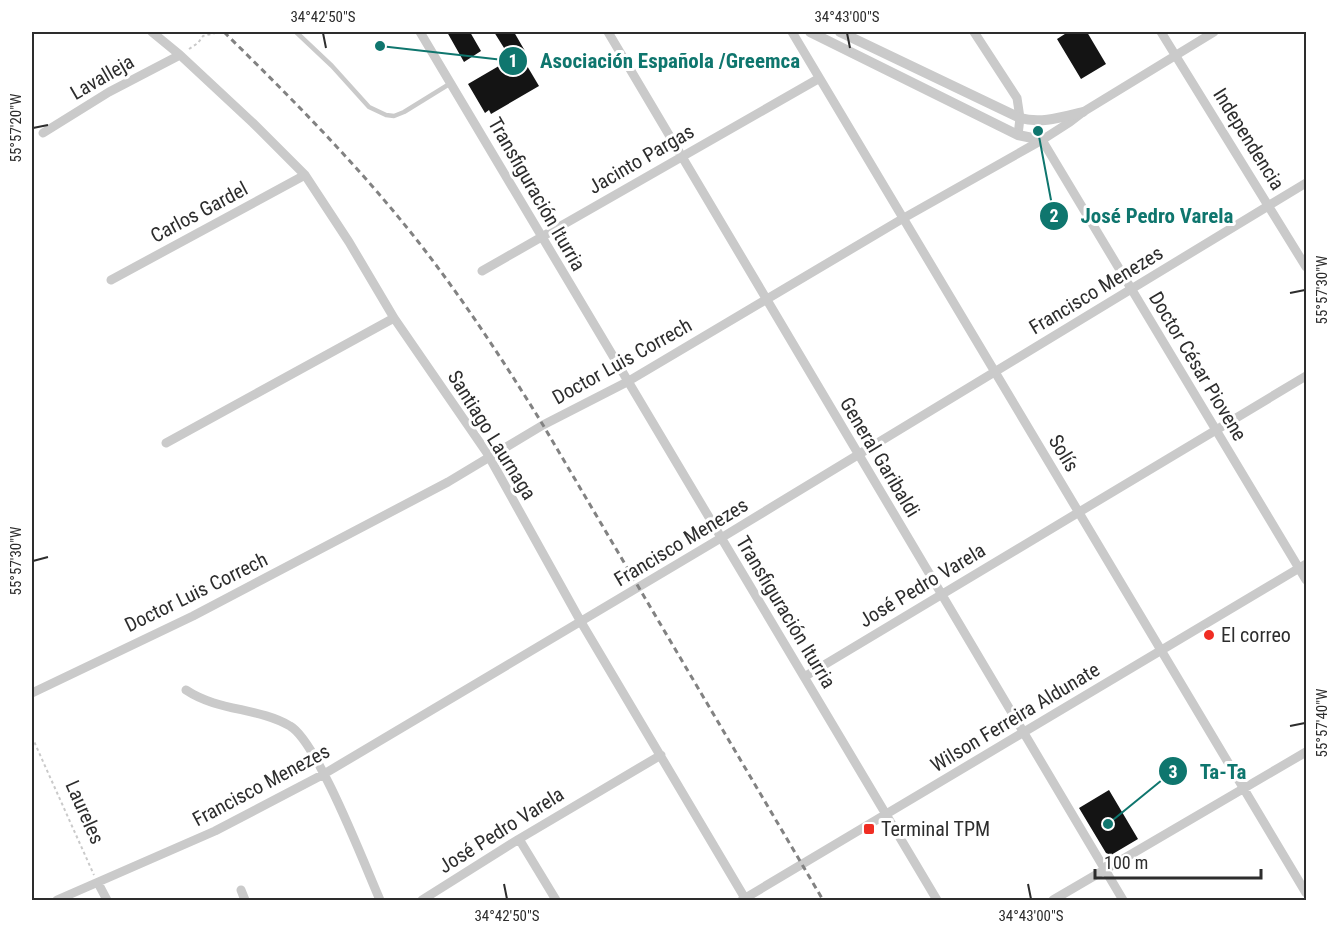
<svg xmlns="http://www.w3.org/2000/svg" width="1338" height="932" font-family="'Roboto Condensed',sans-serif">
<rect width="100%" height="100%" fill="#fff"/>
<path fill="#141414" d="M447,32H470L481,51L464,62Z
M494,32H514L525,51L520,54L539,86L491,114L489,110L485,113L468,84L511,59Z
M1068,32H1087L1106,64L1081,79L1057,39Z
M1109,790L1138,839L1111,855L1106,853L1079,808Z"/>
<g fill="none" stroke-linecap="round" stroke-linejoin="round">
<path stroke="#cacaca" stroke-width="2" stroke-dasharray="3 3" stroke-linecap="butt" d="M189,49L198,43L203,36L219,32
M32,737L94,875"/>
<path stroke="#cacaca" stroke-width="4.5" d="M296,32L332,66L369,107L386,115L394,116L404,112L451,83"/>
<path stroke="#cacaca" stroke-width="9" d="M152,32L180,55L253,123L305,175L349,242L394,318L487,453L581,622L746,900
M420,32L937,900
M608,32L1123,900
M792,32L1306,893
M974,32L1017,98L1020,118L1018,135
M1161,32L1306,267
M43,133L109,92L180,55
M1042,140L1306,580
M482,271L818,79
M111,280L305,175
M166,443L394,318
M804,677L1306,376
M186,690C219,712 258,707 290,726C317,741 365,866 380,900
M32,693L193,616L448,482L543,425L627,382L902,219L1042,140L1070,122L1083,112L1214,32
M519,839L556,900
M98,883L107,900
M241,890L245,900
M57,900L215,831L324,774L721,538L1306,183
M422,900L519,839L661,755
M742,900L1306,564
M1053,900L1306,752"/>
<path stroke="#cacaca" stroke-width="10" d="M810,32L1018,135L1042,140
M840,32L1020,118C1041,124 1062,117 1083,112"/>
<path stroke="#828282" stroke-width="3" stroke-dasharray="6 4.5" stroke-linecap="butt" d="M224,32C283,90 342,149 395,213C450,279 498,352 543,425L823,900"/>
</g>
<path fill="none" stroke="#2d2d2d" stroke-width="2" d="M323,33L326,48M847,33L850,48M33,128L48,125M1290,293L1305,290M33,561L48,557M1290,726L1305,723M504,884L507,899M1028,884L1031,899"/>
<g fill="#f02d23" stroke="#fff" stroke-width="2">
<circle cx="1209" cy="635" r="6"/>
<rect x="863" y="823" width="12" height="12" rx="3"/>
</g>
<g text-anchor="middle" stroke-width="6" stroke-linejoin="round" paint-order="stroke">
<g font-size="20" fill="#2d2d2d" stroke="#fff">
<text transform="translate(102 77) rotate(-30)" y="7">Lavalleja</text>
<text transform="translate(1249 139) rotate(58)" y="7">Independencia</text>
<text transform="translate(641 159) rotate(-30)" y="7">Jacinto Pargas</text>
<text transform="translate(537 194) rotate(60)" y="7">Transfiguración Iturria</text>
<text transform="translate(199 212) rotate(-28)" y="7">Carlos Gardel</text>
<text transform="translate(1096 290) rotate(-31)" y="7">Francisco Menezes</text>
<text transform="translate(622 361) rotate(-29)" y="7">Doctor Luis Correch</text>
<text transform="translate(1198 366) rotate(59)" y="7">Doctor César Piovene</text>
<text transform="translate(492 435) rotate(58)" y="7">Santiago Laurnaga</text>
<text transform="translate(1064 453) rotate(59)" y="7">Solís</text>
<text transform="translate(880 457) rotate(59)" y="7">General Garibaldi</text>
<text transform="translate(681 542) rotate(-31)" y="7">Francisco Menezes</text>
<text transform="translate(922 585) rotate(-31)" y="7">José Pedro Varela</text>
<text transform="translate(196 592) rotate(-26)" y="7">Doctor Luis Correch</text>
<text transform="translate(786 612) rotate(59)" y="7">Transfiguración Iturria</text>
<text transform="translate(1015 717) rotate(-31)" y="7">Wilson Ferreira Aldunate</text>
<text transform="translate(261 785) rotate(-28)" y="7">Francisco Menezes</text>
<text transform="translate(85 812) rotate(66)" y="7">Laureles</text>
<text transform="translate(501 830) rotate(-32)" y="7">José Pedro Varela</text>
</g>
<g font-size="20" fill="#2d2d2d" stroke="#fff" text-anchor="start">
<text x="1221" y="642">El correo</text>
<text x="881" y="836">Terminal TPM</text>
</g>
</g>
<path fill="none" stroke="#0f766e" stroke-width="2" d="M380 46L513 61M1038 131L1054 216M1108 824L1173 771"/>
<g fill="#0f766e" stroke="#fff" stroke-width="2">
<circle cx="380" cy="46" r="6"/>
<circle cx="1038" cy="131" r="6"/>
<circle cx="1108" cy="824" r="6"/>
<circle cx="513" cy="61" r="15"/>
<circle cx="1054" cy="216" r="15"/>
<circle cx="1173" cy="771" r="15"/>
</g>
<g font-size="18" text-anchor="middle" font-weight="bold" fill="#fff">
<text x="513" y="67">1</text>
<text x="1054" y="222">2</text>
<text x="1173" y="778">3</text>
</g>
<g font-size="21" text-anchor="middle" font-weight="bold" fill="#0f766e" stroke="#fff" stroke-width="6" stroke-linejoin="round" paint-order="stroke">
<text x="670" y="68">Asociación Española /Greemca</text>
<text x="1157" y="223">José Pedro Varela</text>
<text x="1223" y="779">Ta-Ta</text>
</g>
<rect width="1338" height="932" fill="none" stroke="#ffffff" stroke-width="66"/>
<path d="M1095 869v9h166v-9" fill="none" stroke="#2d2d2d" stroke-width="3"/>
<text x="1104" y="869" font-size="18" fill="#2d2d2d" stroke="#ffffff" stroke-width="4.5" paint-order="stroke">100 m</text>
<rect x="33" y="33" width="1272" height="866" fill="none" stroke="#2d2d2d" stroke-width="2"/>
<g font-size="15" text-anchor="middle" fill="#2d2d2d">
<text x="323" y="22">34°42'50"S</text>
<text x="847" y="22">34°43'00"S</text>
<text transform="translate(16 128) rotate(-90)" y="5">55°57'20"W</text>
<text transform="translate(1322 290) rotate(-90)" y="5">55°57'30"W</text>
<text transform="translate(16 561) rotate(-90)" y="5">55°57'30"W</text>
<text transform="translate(1322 723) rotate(-90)" y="5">55°57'40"W</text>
<text x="507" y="921">34°42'50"S</text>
<text x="1031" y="921">34°43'00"S</text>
</g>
</svg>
